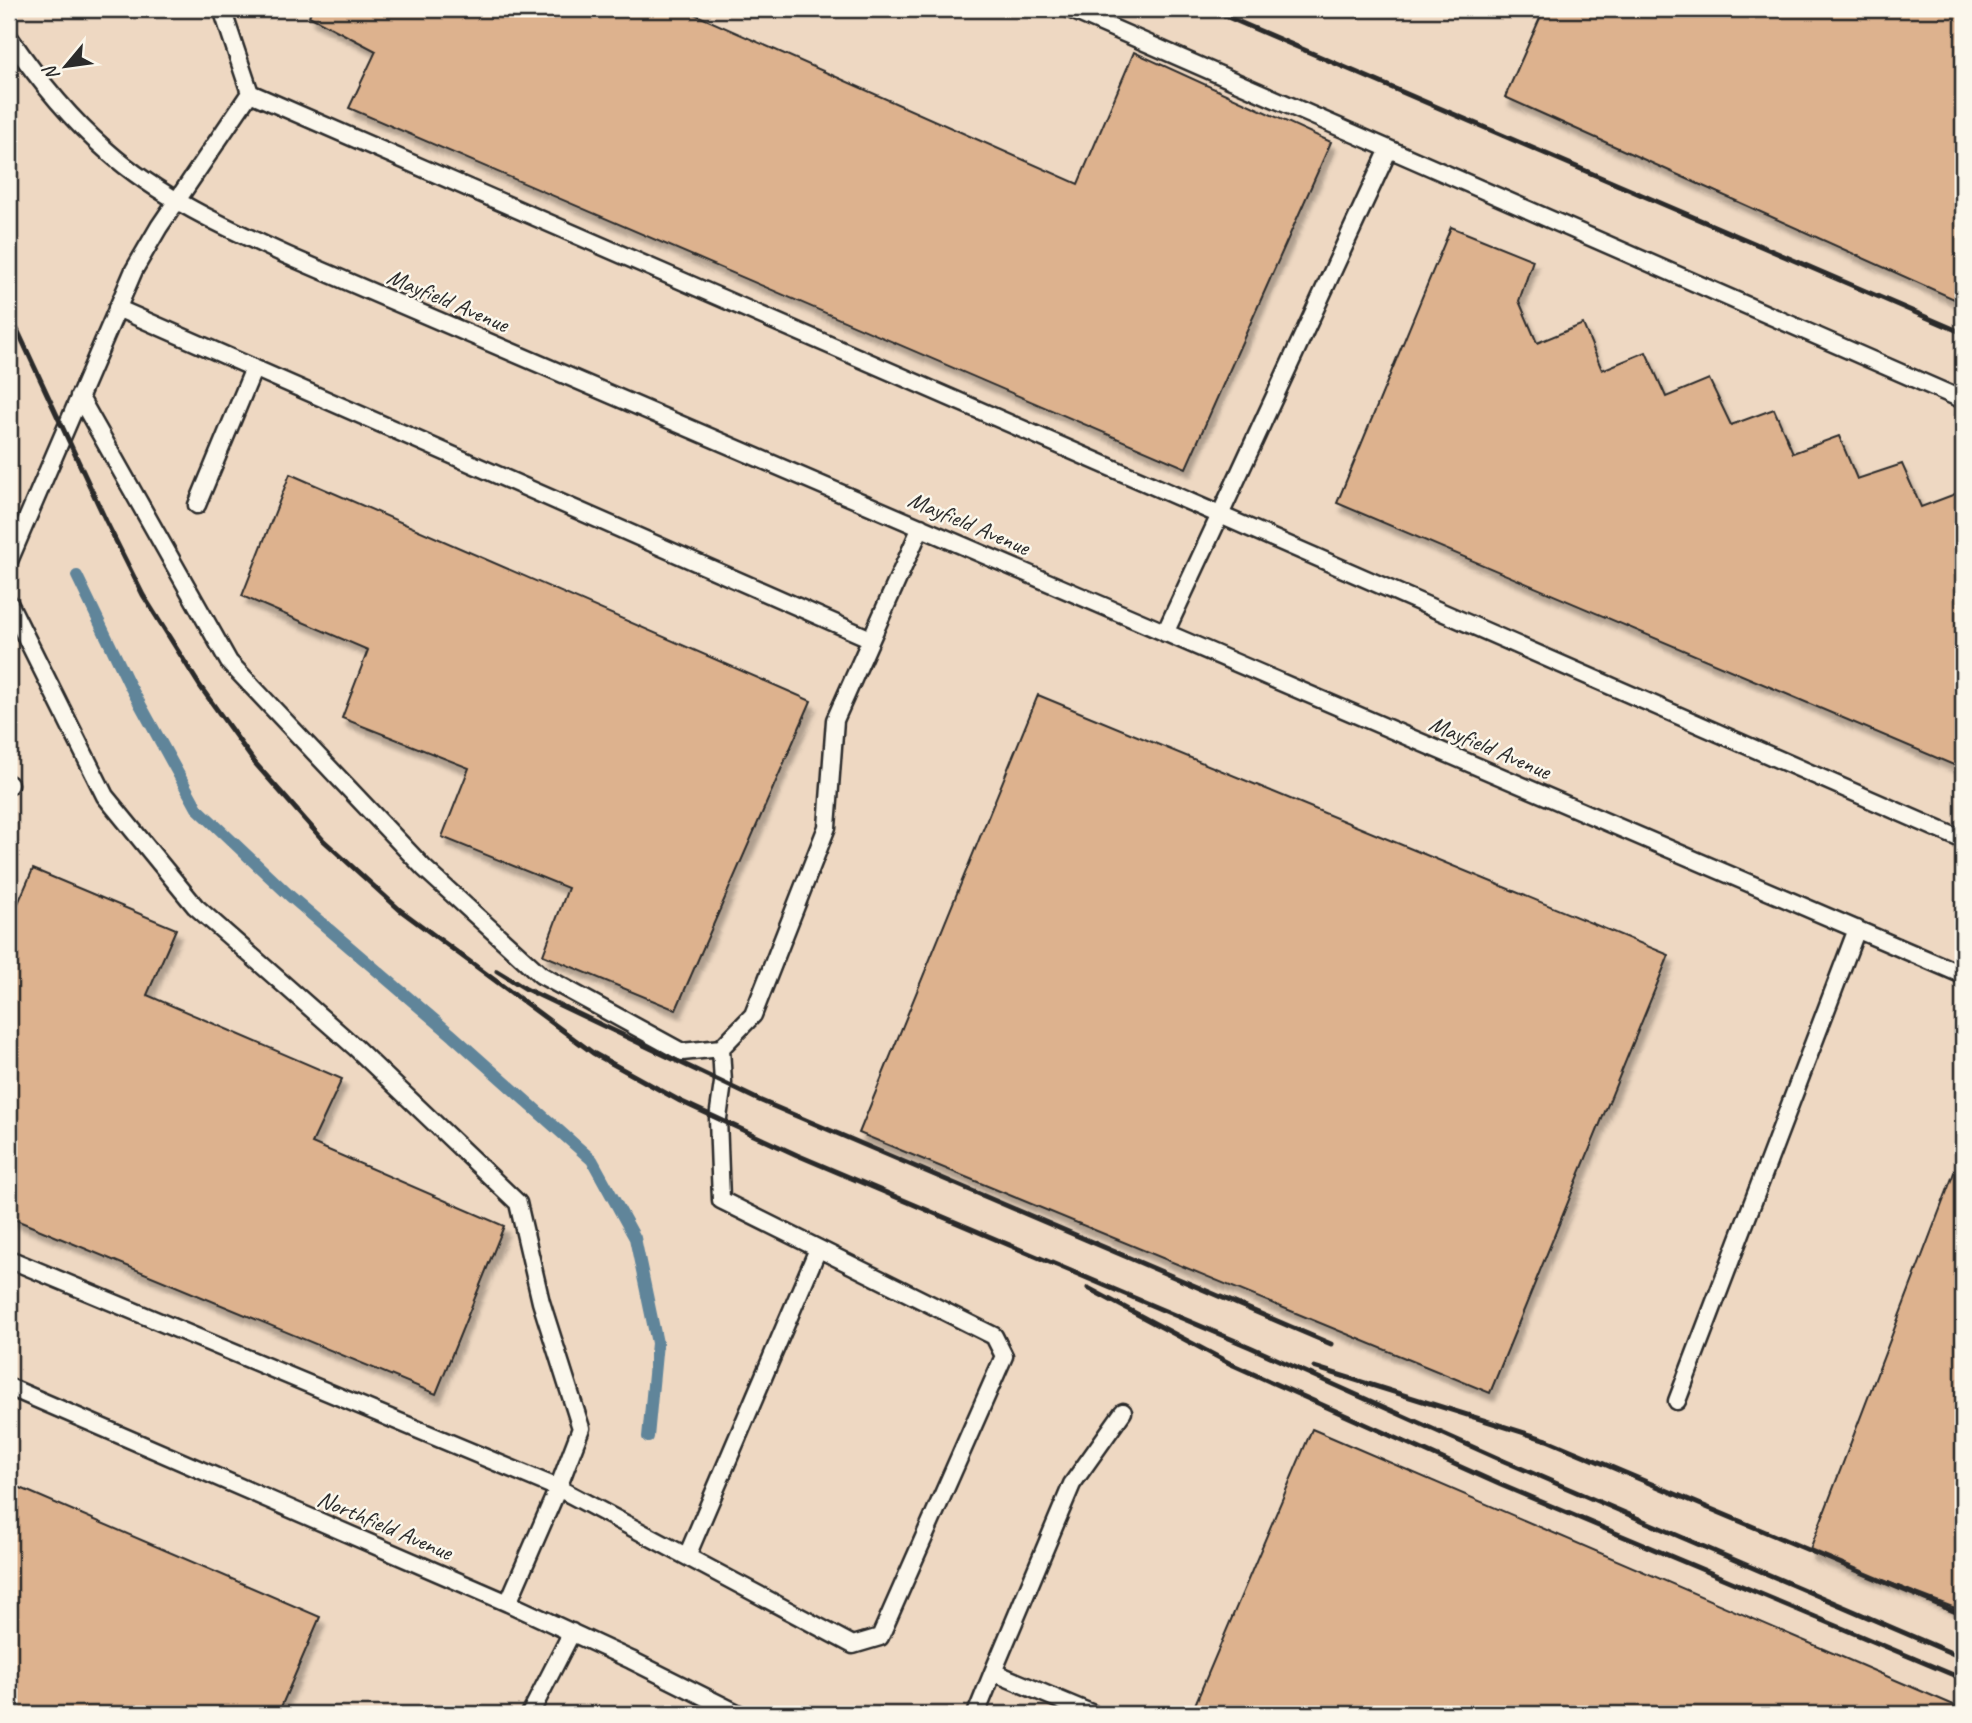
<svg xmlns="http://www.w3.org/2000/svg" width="1972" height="1723" font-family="Caveat,sans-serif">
<defs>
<filter id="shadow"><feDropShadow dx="4.5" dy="8" stdDeviation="2" flood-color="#0004"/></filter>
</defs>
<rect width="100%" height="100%" fill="#f5e9d9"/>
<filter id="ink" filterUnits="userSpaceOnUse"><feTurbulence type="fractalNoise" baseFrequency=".0143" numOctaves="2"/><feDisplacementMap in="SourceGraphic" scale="14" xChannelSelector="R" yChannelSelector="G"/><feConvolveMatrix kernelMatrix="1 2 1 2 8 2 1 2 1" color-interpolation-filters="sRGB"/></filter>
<g filter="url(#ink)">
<path fill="#eed8c2" d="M9,9H1963V1714H9Z"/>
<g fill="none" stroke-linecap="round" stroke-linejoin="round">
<path stroke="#60859a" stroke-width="12" d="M77,576L130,686L197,808L290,896L452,1035L592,1160L635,1238L657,1343L648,1437"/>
</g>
<path fill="#ddb28e" stroke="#2b2b2b" stroke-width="2" filter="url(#shadow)" d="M312,9H683L1078,184L1134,52L1331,142L1186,468L349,108L376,51L309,16Z
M1544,9H1963V303L1505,97Z
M1451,227L1533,260L1519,301L1537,343L1583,324L1602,370L1646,352L1666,397L1709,379L1731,425L1774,409L1793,453L1839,436L1857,479L1902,464L1921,507L1963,491V769L1337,503Z
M290,474L811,701L676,1010L543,955L568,888L442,837L469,768L342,718L368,650L242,596Z
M1038,695L1669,955L1490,1393L859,1133Z
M33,869L176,929L147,995L342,1079L312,1143L504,1226L436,1394L9,1217V924Z
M1963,1149V1611L1809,1552Z
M1312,1429L1963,1709V1714H1191Z
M9,1483L320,1617L278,1714H9Z"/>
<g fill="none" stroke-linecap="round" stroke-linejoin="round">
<g stroke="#2b2b2b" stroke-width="21">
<path id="service" d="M222,9L250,93L1220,515L1389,149
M1069,9L1963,400
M9,37C37,78 68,117 106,150C161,199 229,229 295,259L1963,975
M117,308L871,639
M79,396L229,662L424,868L541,975L682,1052L721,1048L753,1015L827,827L835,720L921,527
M197,505L254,368
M9,561L134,270L159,227L250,93
M9,603L105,796L195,906L356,1048L518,1203L541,1302L581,1428L558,1488L9,1259
M1165,633L1220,515L1963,840
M9,784V785
M9,1387L508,1603L631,1660L739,1714
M1677,1401L1857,929
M687,1556L818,1249
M508,1603L558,1488L853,1645L880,1637L1004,1356L994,1336L721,1200L718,1118L723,1083L721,1048
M993,1672L1072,1484L1123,1412
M530,1714L572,1632
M976,1714L993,1672L1093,1714"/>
</g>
<use href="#service" stroke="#fbf7ec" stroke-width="16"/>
<path stroke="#2b2b2b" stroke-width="5" d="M1209,9L1963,333
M9,312L106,521L143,595L200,686L255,763L323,840L400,910L593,1053L680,1101L797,1155L1250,1347L1504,1461L1963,1658
M497,971L526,989L759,1100L1331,1344
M1088,1288L1231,1364L1501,1485L1963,1679
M1314,1367L1547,1440L1963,1615"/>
</g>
</g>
<g text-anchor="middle" stroke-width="5" stroke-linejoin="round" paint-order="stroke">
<g font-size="24" fill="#2b2b2b" stroke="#fbf7ec">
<text transform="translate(448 300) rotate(23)" y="8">Mayfield Avenue</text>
<text transform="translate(969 523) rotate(23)" y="8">Mayfield Avenue</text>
<text transform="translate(1490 747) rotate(23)" y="8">Mayfield Avenue</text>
<text transform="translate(385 1525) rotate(23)" y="8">Northfield Avenue</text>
</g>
</g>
<rect width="1972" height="1723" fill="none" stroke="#fbf7ec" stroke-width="35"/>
<rect x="18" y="18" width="1937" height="1688" fill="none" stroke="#2b2b2b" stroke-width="2.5" filter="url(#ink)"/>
<g transform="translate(66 66) rotate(241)" stroke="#fbf7ec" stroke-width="5" paint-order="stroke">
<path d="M0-5L12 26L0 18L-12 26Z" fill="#2b2b2b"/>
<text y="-10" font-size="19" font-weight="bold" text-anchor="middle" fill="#2b2b2b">N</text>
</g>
</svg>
